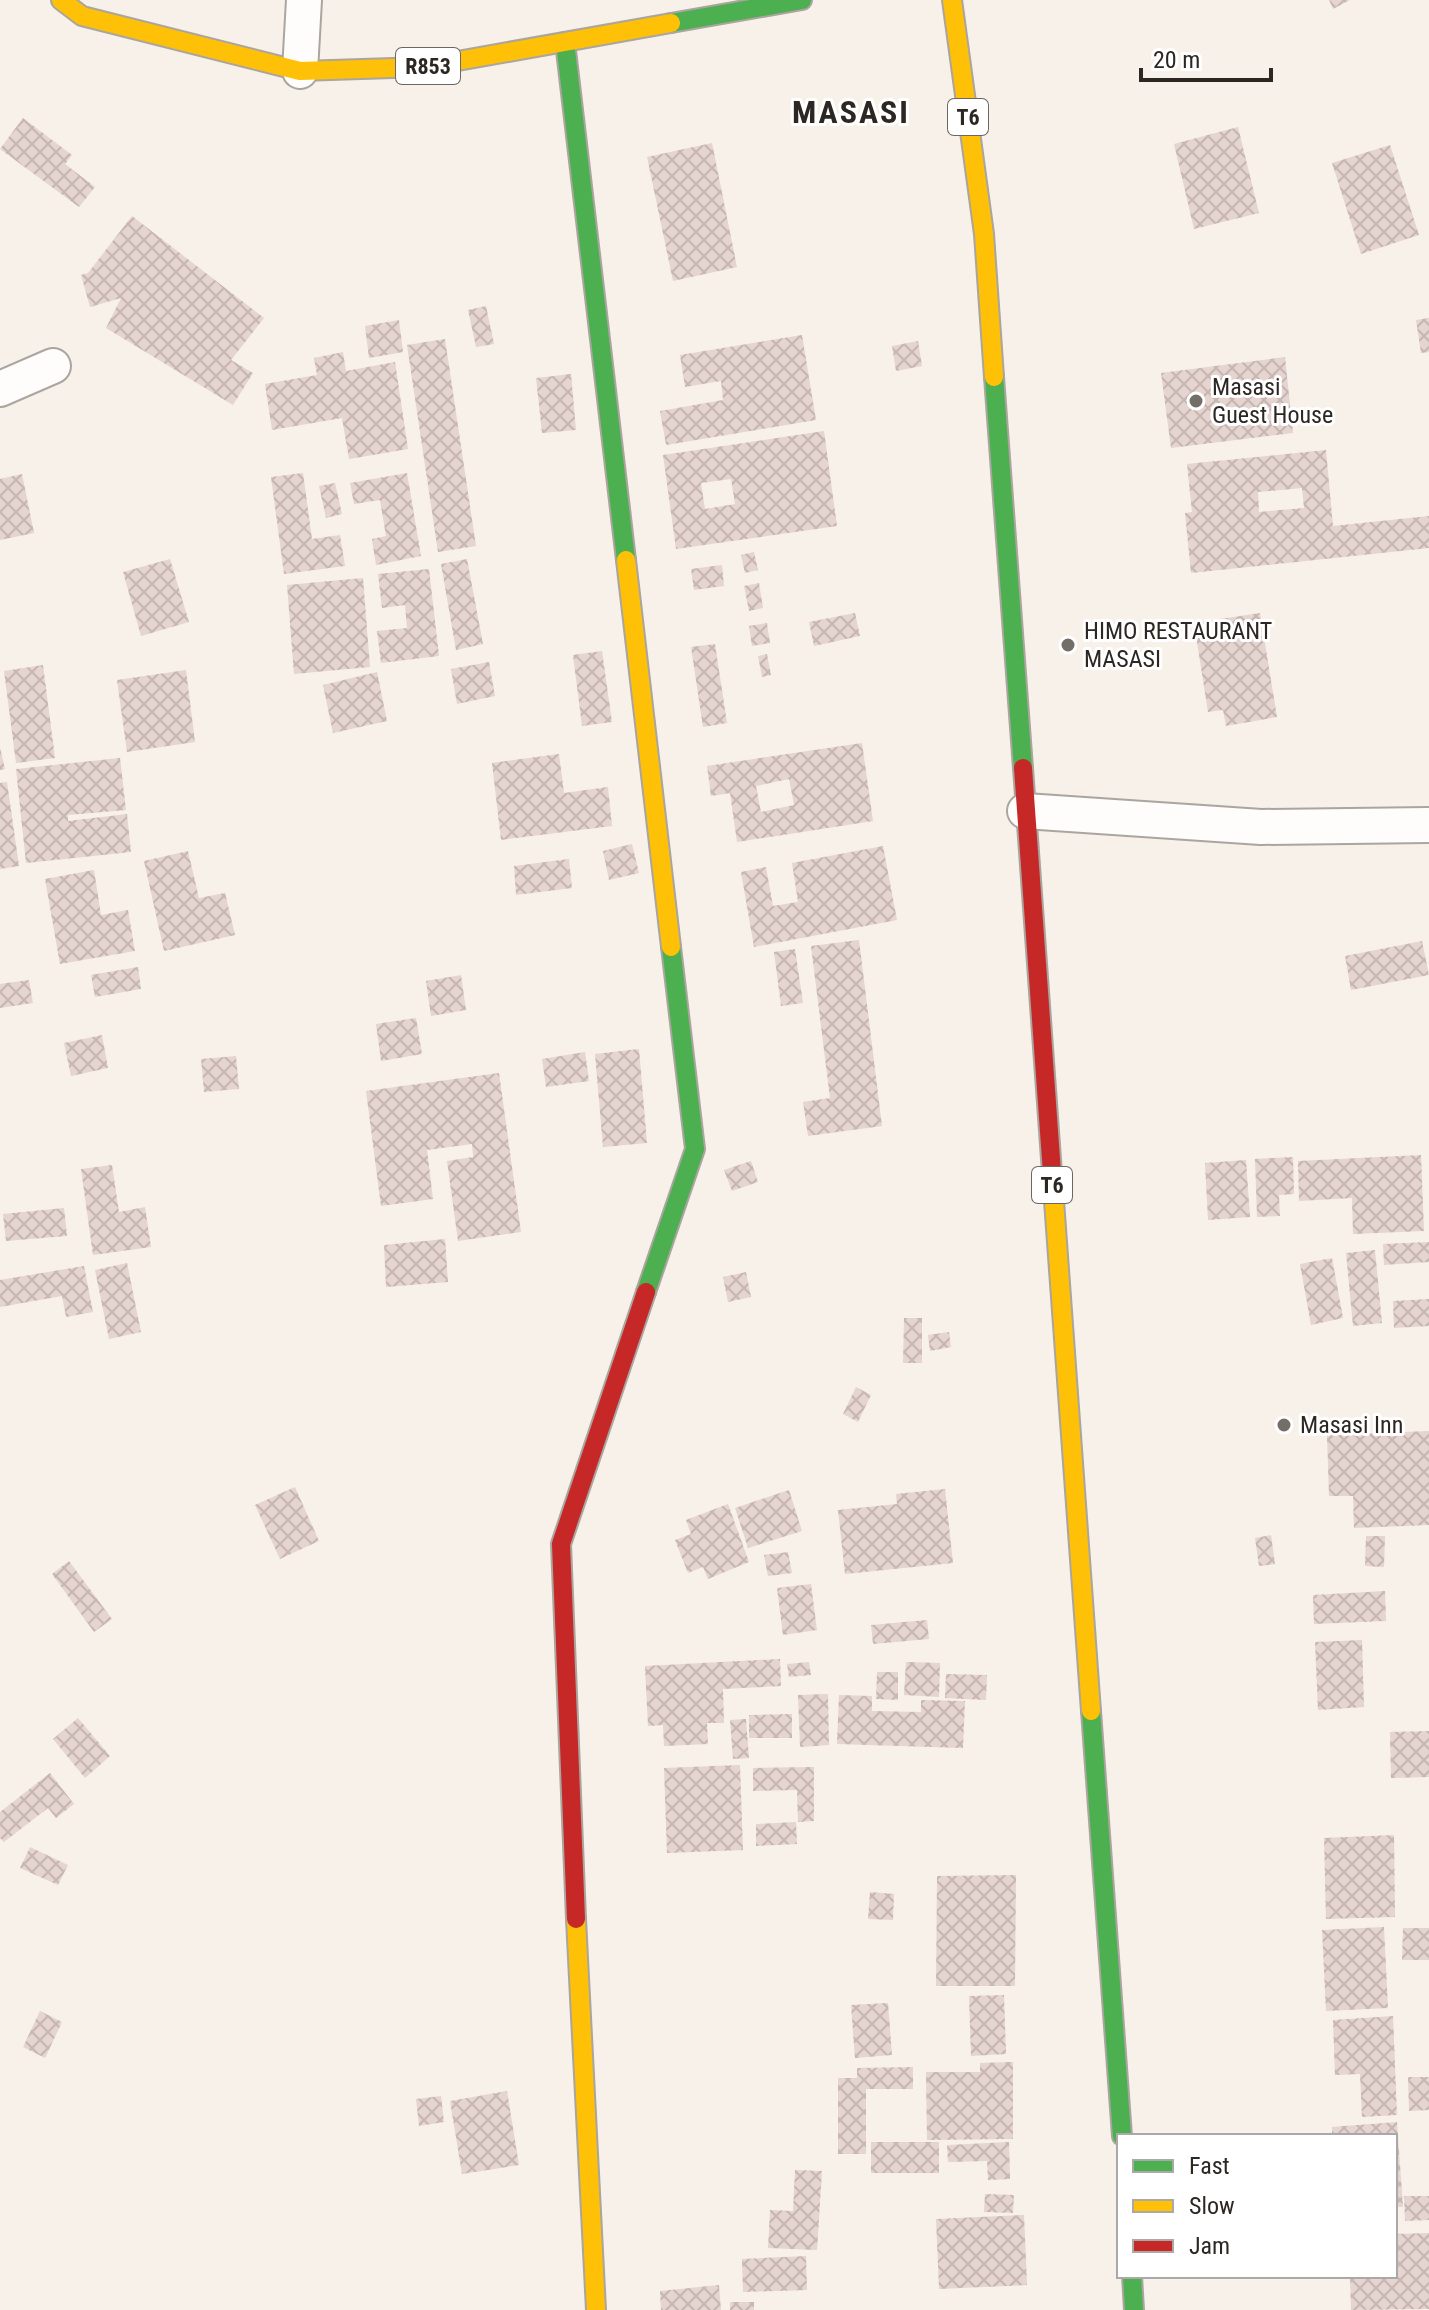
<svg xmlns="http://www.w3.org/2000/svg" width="1429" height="2310" font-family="'Roboto Condensed',sans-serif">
<defs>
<pattern id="building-cross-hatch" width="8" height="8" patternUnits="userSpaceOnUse" patternTransform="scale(2)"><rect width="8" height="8" fill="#e5d4cf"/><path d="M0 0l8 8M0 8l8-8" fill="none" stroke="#c5b6b1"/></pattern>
</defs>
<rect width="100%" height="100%" fill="#f8f1e9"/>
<path fill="url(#building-cross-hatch)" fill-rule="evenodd" d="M1329,0H1350L1333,9Z
M23,118L72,155L65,164L95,187L79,207L0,149Z
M1238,127L1259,213L1194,229L1174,144Z
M712,143L737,267L673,281L647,157Z
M1390,145L1419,235L1361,254L1332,163Z
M132,216L264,318L231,360L253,373L233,405L106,328L121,298L90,307L81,275L88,273Z
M486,306L494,344L476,347L468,310Z
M1429,318V352L1421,353L1416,320Z
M399,320L403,352L369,358L365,326Z
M802,335L816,420L666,445L660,411L723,400L721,381L685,387L680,355Z
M445,339L476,546L438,552L407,345Z
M918,341L922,366L896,371L892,346Z
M343,352L346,371L395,362L408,449L349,459L342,418L272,430L265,384L317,375L314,358Z
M1285,357L1293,433L1171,448L1161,373Z
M571,374L576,430L542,433L536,378Z
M824,431L837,526L676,549L663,455ZM731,479L735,504L705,509L701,483Z
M1326,450L1333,526L1429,516V548L1191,573L1185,513L1192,512L1187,464ZM1302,488L1304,508L1259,512L1258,492Z
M303,473L312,539L340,535L345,566L284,574L271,477Z
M407,473L421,556L376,565L372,539L386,536L380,500L354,504L350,483Z
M22,474L34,533L0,540V479Z
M335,483L342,514L326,518L319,486Z
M754,552L758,570L745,573L741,555Z
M170,559L189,622L141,636L123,572Z
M467,559L483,644L456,650L441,564Z
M722,565L724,586L694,590L691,569Z
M429,569L439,656L381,663L377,631L407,628L405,605L382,608L378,574Z
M363,578L370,667L294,674L287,585Z
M759,583L763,608L749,611L744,586Z
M855,613L860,636L814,646L809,622Z
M1260,613L1277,717L1226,726L1223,710L1208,712L1194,623Z
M767,623L770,643L752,646L749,626Z
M715,644L727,723L703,727L691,647Z
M602,651L612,722L582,726L573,655Z
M767,654L771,675L762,677L758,656Z
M489,662L495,696L457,704L451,669Z
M43,665L55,758L16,763L4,671Z
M186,670L195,742L127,752L117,680Z
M377,672L387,721L333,733L323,685Z
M862,743L873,821L737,842L730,793L711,796L707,766ZM789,779L794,805L761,812L756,786Z
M0,748L5,769L0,770Z
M559,754L564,793L608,787L612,826L501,840L492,763Z
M120,758L126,810L68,815V821L127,814L131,852L26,863L16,769Z
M7,782L19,866L0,869V783Z
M632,844L639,873L609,880L603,851Z
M883,846L897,920L754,947L741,872L766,867L773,906L798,902L792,863Z
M188,851L199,898L225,893L235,935L164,951L144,861Z
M569,859L572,888L516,895L514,866Z
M94,870L101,915L128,910L135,951L60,964L45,879Z
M859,940L882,1126L808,1136L803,1102L830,1098L811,946Z
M1422,941L1429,975L1351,990L1345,956Z
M795,949L803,1003L781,1006L774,952Z
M138,967L141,989L95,997L91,975Z
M461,975L466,1010L431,1016L426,981Z
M29,980L33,1003L0,1008V984Z
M416,1018L422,1054L381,1061L376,1024Z
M102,1035L108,1068L71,1076L64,1043Z
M639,1049L647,1143L603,1147L595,1054Z
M585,1052L589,1081L546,1087L542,1059Z
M236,1056L239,1089L204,1092L201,1059Z
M499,1073L521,1232L458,1241L447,1161L473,1157L472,1144L427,1150L433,1199L381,1206L366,1091Z
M1421,1155L1424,1231L1353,1234L1352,1198L1299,1201L1298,1161Z
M1293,1157L1294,1194L1279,1195L1280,1216L1257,1217L1255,1159Z
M1246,1160L1250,1217L1208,1220L1205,1163Z
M751,1161L758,1182L732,1191L724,1170Z
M112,1165L119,1212L145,1207L151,1247L93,1255L81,1169Z
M64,1208L67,1236L6,1241L3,1214Z
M445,1239L448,1282L386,1287L384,1245Z
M1429,1242V1262L1384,1265L1383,1244Z
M1375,1250L1382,1323L1353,1326L1346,1253Z
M1332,1258L1343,1318L1311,1325L1300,1264Z
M127,1263L141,1332L109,1339L95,1270Z
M84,1266L93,1312L66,1317L62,1296L0,1307V1280Z
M746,1272L751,1297L728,1302L723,1277Z
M1429,1299V1326L1394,1328L1393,1301Z
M904,1318H922V1363H903Z
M949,1332L951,1347L930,1351L928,1335Z
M856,1387L871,1395L858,1422L843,1414Z
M1429,1431V1525L1354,1528L1353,1496H1329L1327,1435Z
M295,1487L319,1541L280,1559L255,1505Z
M945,1489L953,1563L845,1574L838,1510L897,1504L896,1494Z
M789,1490L802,1531L748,1548L735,1508Z
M728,1504L749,1562L708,1579L703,1567L688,1573L675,1540L691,1534L686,1520Z
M1271,1535L1275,1564L1259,1566L1255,1538Z
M1366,1536H1385L1384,1567L1365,1566Z
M788,1552L792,1573L768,1576L764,1555Z
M69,1561L112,1619L94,1632L52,1574Z
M811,1584L817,1630L783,1635L777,1588Z
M1385,1591L1386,1621L1314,1624L1313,1595Z
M927,1620L929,1639L873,1644L871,1625Z
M1362,1640L1364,1707L1318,1710L1315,1642Z
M780,1659L781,1686L723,1689L724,1723H707L708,1744L664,1746L663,1725L648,1726L645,1666Z
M809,1662L811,1675L789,1677L787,1664Z
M906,1662L940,1663L939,1697L904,1695Z
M877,1672H898V1700L876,1699Z
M946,1674L987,1675L986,1700L945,1698Z
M828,1694L829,1745L800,1747L798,1695Z
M839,1695L872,1696V1711L921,1712V1700L965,1701L963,1748L837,1744Z
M792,1714V1738H749V1715Z
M78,1718L110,1756L85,1778L53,1739Z
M746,1719L749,1758L733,1759L730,1720Z
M1429,1731V1777L1391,1778L1390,1732Z
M740,1765L743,1850L667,1853L664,1768Z
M814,1767V1821L798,1822L797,1790L753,1791V1768Z
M50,1773L74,1804L56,1818L48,1808L4,1842L0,1838V1812Z
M796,1822L797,1844L756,1846V1824Z
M1394,1835L1395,1917L1326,1919L1324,1838Z
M30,1847L68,1865L58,1885L20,1868Z
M1016,1875L1015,1986H936L937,1876Z
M870,1892L894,1894L893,1920L868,1919Z
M1384,1927L1388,2008L1326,2011L1322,1930Z
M1403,1928H1429V1960H1402Z
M1004,1995L1006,2054L971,2056L969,1996Z
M888,2003L892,2055L855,2058L851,2005Z
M40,2011L62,2022L45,2058L23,2047Z
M1393,2016L1397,2115L1362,2117L1360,2074L1335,2075L1333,2020Z
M1013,2062V2139L927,2140L926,2072H980V2063Z
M913,2067V2089H866V2154H838V2078H857V2068Z
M1408,2077H1429V2110L1409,2111Z
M507,2091L519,2165L462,2174L450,2101Z
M441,2096L444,2122L419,2126L416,2099Z
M1397,2122L1403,2207H1395V2136H1332V2127Z
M871,2142H939V2173H871Z
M1009,2142L1010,2179L988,2180L987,2161L948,2162L947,2145Z
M795,2170L822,2171L817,2250L768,2248L770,2210L793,2211Z
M985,2194L1014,2195L1013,2213L984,2212Z
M1404,2196H1429V2220L1405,2221Z
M1024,2215L1027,2285L939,2289L936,2219Z
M1429,2233V2309L1351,2310L1350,2276H1395V2234Z
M806,2256L807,2290L743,2292L742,2259Z
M719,2285L721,2310H661L660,2291Z
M730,2302H754V2310H730Z"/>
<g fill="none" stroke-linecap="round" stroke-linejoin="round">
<g stroke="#aaa59f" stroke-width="38">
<path id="street" d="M300,71L304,0
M0,389L53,366
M1025,811L1261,827L1429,825"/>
</g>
<g stroke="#aaa59f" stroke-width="22">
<path id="fast" d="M671,23L802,0
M565,42L626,560
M994,377L1023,768
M646,1292L695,1149L671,947
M1091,1711L1122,2136
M1132,2276L1134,2310"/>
</g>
<g stroke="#aaa59f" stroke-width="22">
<path id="slow" d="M61,0L82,16L300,71L424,67L671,23
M952,0L984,234L994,377
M626,560L671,947
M1053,1187L1091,1711
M576,1919L596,2310"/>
</g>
<g stroke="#aaa59f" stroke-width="22">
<path id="jam" d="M1023,768L1053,1187
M576,1919L561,1544L646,1292"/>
</g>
<use href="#street" stroke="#fefdfc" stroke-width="34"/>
<use href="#fast" stroke="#4caf50" stroke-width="18"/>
<use href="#slow" stroke="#ffc107" stroke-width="18"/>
<use href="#jam" stroke="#c62828" stroke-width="18"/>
</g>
<g fill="#736e68" stroke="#fff" stroke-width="3">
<circle cx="1196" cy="401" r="8"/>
<circle cx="1068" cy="645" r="8"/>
<circle cx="1284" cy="1425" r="8"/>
</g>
<g text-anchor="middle" stroke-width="6" stroke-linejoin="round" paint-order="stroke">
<g fill="#fff" stroke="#6b6864" stroke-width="2">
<rect x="396" y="48" width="64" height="36" rx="6"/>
<rect x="948" y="99" width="40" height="36" rx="6"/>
<rect x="1032" y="1167" width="40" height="36" rx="6"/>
</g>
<g font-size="22" font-weight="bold" fill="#2c2722">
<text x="428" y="74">R853</text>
<text x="968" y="125">T6</text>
<text x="1052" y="1193">T6</text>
</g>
<g font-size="24" fill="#2c2722" stroke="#fff" text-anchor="start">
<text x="1212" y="395">Masasi<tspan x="1212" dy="28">Guest House</tspan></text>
<text x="1084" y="639">HIMO RESTAURANT<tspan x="1084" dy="28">MASASI</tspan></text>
<text x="1300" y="1433">Masasi Inn</text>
</g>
<g font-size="32" font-weight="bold" letter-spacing="2" fill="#2c2722" stroke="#fff">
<text x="851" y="123">MASASI</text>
</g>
</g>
<rect x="1117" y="2134" width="280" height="144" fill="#ffffff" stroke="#aba9a7" stroke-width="2"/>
<rect x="1133" y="2160" width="40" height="12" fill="#4caf50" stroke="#aba9a7" stroke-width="2"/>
<text x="1189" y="2174" font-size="24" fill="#2c2722">Fast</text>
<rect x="1133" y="2200" width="40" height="12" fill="#ffc107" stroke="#aba9a7" stroke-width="2"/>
<text x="1189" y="2214" font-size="24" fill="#2c2722">Slow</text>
<rect x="1133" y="2240" width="40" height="12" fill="#c62828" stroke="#aba9a7" stroke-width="2"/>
<text x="1189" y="2254" font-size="24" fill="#2c2722">Jam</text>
<path d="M1141 68v12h130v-12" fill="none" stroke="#2c2722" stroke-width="4"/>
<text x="1153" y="68" font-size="24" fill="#2c2722" stroke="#ffffff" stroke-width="6" paint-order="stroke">20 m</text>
</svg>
